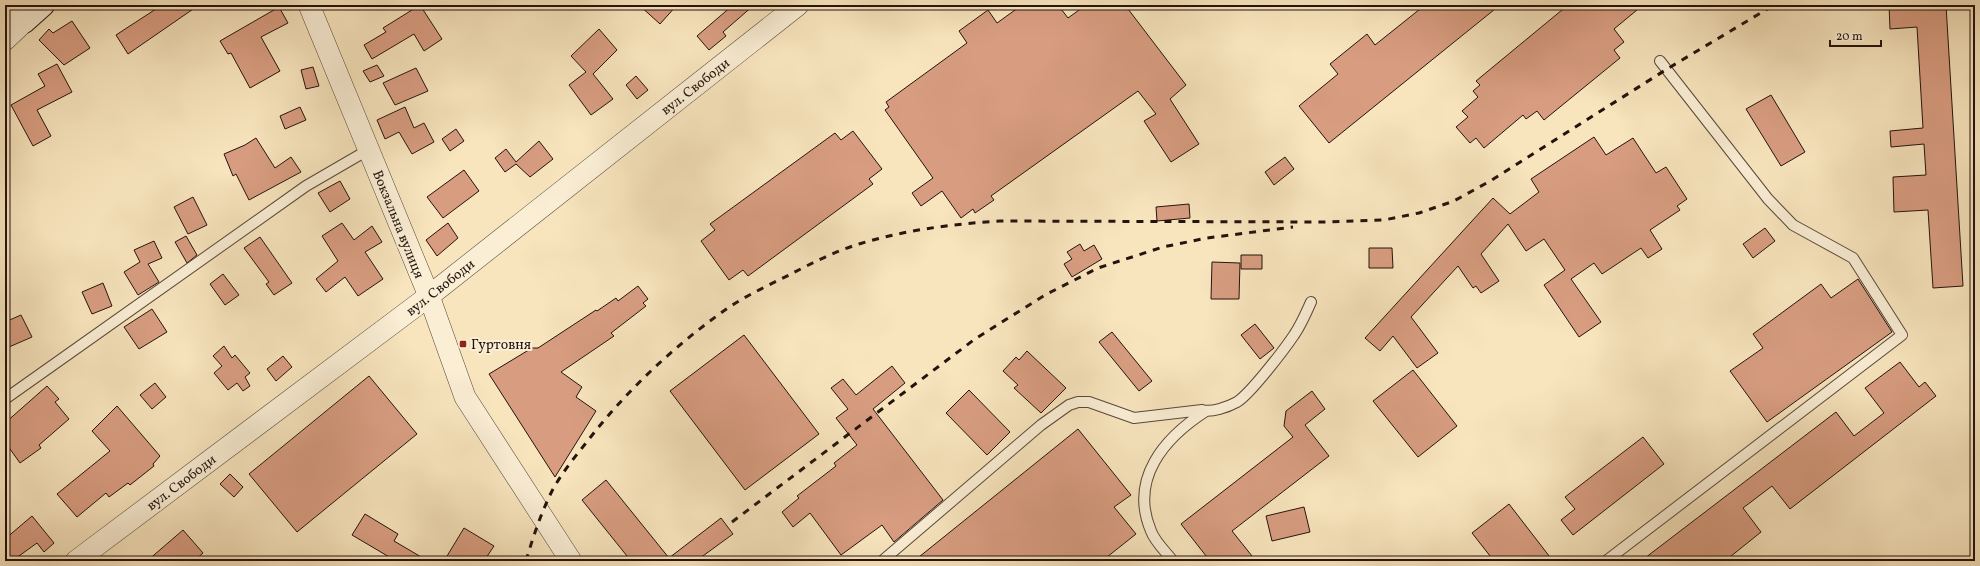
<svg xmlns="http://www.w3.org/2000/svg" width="1980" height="566" font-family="Vollkorn,serif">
<rect width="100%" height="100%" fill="#f8e5be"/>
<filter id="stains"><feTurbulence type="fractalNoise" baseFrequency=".005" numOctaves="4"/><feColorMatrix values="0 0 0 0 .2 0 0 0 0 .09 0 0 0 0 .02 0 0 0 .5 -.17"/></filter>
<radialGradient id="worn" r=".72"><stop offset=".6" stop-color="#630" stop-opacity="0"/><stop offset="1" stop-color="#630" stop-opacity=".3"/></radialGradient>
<path fill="#d89d81" stroke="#24130d" d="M162,5H199L128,54L116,35Z
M420,5L442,39L424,51L414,34L372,59L364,45L386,32L383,28Z
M639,5H677L660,24Z
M733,5H754L723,32L726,36L709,50L697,36Z
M1022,5H1058L1068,18L1086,5H1125L1186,85L1170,99L1199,144L1171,162L1144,121L1156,114L1138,91L991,196L994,200L975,213L973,209L961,218L942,191L921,206L912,193L933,178L885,110L889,107L886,102L967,43L959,31L988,10L997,23Z
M1425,5H1500L1329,143L1299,106L1338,74L1330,64L1367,34L1375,45Z
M1568,5H1643L1614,29L1624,42L1614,50L1620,58L1544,120L1537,111L1526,119L1523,115L1484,148L1476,138L1470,143L1456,127L1468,117L1462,111L1478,97L1473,91L1480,85L1476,81Z
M1889,5H1946L1963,286L1933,288L1928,210L1894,212L1893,177L1926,175L1924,144L1891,147L1890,131L1923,128L1917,27L1890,29Z
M279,7L288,23L261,37L280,71L250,88L231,53L228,54L220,41Z
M72,21L90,48L64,65L39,40L49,29L53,33Z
M599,29L617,50L593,74L613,99L591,115L569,85L586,72L571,56Z
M57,64L72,92L37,110L51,136L33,146L11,105L45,86L38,74Z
M377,65L384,76L370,82L363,71Z
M313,67L319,86L306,89L301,70Z
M416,68L428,91L395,105L383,83Z
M636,76L648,90L637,99L626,85Z
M1771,95L1805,152L1781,166L1746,109Z
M300,107L306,120L285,129L280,116Z
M405,107L414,128L424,123L434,142L412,154L399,132L385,139L377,120Z
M456,129L464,141L450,151L442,139Z
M853,131L882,169L869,179L873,184L748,276L743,270L729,280L701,241L715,230L710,224L835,133L841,140Z
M1594,137L1606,155L1633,138L1656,173L1666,167L1687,199L1677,206L1680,210L1650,230L1662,249L1648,258L1641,248L1602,274L1594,263L1571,279L1601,322L1579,337L1544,285L1565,270L1544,239L1526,251L1508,224L1481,254L1499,281L1481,293L1476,286L1473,288L1458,266L1411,317L1438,353L1417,368L1393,336L1380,351L1365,338L1493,198L1510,214L1539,192L1531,179Z
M256,138L275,168L291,157L301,172L249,200L236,174L233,176L224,154L245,145Z
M539,141L553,159L530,177L516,164L505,172L495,158L506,149L516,162Z
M1285,157L1294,169L1274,185L1265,172Z
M464,170L479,191L443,218L427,197Z
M340,181L350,199L330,212L318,193Z
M193,197L207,225L188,234L174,207Z
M1189,204L1190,218L1157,221L1156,207Z
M342,223L354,240L372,226L382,242L365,252L383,279L358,296L345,277L326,292L316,279L338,261L322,236Z
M448,223L458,238L437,256L426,240Z
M1765,228L1775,241L1753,258L1743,244Z
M186,236L197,255L187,263L175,242Z
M260,237L292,283L274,295L266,284L269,282L244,248Z
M154,241L162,258L148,264L159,282L138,295L124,272L140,262L134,250Z
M1080,244L1084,251L1094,245L1102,259L1072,277L1064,264L1072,259L1067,252Z
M1369,248H1392L1393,268H1369Z
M1241,255H1262V269H1241Z
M1212,262L1240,263L1239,299H1211Z
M223,274L239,295L225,305L210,284Z
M1858,279L1892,332L1767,422L1730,371L1763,348L1753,334L1821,284L1831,298Z
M103,283L112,306L92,314L82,292Z
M638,286L648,299L643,303L646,306L611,333L614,336L561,372L582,387L576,397L596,411L555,477L489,374L532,348H538L596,310L597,311L616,298L618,301Z
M152,309L167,332L139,349L124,327Z
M21,315L32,337L9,347L5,339V322Z
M1255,324L1274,348L1260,359L1241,335Z
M1112,332L1152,381L1139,391L1099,342Z
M744,335L819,434L745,490L670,391Z
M224,346L232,358L235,355L250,373L245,377L250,386L243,391L237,383L228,390L214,373L222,366L213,356Z
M1027,351L1066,388L1041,413L1014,388L1018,385L1003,371L1016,357L1019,360Z
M283,356L292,367L276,381L267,369Z
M1900,362L1919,387L1925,382L1936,396L1790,509L1772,486L1743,508L1761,532L1725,561H1641L1836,412L1854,436L1884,413L1865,388Z
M892,366L905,383L873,409L943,500L894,542L882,525L841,555L810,513L793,527L782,512L799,498L797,496L836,466L834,463L857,445L836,418L848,409L831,388L843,379L856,395Z
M1413,370L1457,426L1418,457L1373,401Z
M369,376L417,434L297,532L249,474Z
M155,383L166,397L152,409L140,395Z
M47,386L59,399L55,402L69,419L39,445L41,448L20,463L5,442V423Z
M969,390L1010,432L987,455L946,413Z
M1312,391L1325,409L1305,425L1329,456L1232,531L1256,561H1210L1181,524L1293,437L1284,426L1286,411Z
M117,406L160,456L153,464L154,466L130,485L128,483L109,497L106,493L77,517L57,494L110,451L92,431Z
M1078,429L1131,495L1114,507L1136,534L1102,561H914Z
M1643,437L1664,464L1573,535L1561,520L1575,509L1565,497Z
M230,474L243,487L234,497L220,484Z
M606,480L669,558L721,518L733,534L696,561H631L582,500Z
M1509,504L1553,561H1494L1472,533Z
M1304,507L1310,532L1272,541L1266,516Z
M365,514L398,534L394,541L428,561H396L352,535Z
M32,516L54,543L44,552L37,543L12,561H5V539Z
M464,528L494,546L484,561H444Z
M183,530L203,553L194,561H147Z"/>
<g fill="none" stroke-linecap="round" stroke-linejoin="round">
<g stroke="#594839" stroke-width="12">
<path id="lane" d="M5,399L306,186L368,150
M882,561L1041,425L1069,405L1078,402H1089L1134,418L1202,410C1211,413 1228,407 1237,402C1250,394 1284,350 1294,335C1301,325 1306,313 1311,302
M1173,561C1166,552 1155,542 1151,531C1129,479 1164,438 1206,411
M1606,561L1902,335L1853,258L1793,225L1768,199L1660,61"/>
</g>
<g stroke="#594839" stroke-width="22">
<path id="street" d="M309,5L429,296L465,397L571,561
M5,40L24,22
M76,561L429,296L798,5"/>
</g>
<g stroke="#24130d" stroke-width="24">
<path id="secondary" d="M5,7L24,22L43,5"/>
</g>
<use href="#lane" stroke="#faeed5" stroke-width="10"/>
<use href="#street" stroke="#faeed5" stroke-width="21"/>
<use href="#secondary" stroke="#faeed5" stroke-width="22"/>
<path stroke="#24130d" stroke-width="3" stroke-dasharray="7 7" stroke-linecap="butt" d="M732,522L975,339L1045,295L1098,268L1163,247L1207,238L1293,227
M526,561C533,537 541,513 552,491C561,474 574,458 586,443C625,392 673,347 725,310C745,296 769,285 791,274C812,263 836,251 859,244C905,230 952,224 1000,221L1325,222L1384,220L1419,213L1454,201L1492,180L1667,69L1774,5"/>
</g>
<rect fill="#8f2418" stroke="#faeed5" stroke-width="1.5" x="459" y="340" width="8" height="8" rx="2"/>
<g text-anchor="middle" stroke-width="4" stroke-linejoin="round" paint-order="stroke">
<g font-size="14" fill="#24130d" stroke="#faeed5">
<text transform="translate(695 86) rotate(-38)" y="5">вул. Свободи</text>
<text transform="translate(399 224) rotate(68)" y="5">Вокзальна вулиця</text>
<text transform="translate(440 287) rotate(-38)" y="5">вул. Свободи</text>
<text transform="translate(181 482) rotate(-37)" y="5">вул. Свободи</text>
</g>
<g font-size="14" fill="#24130d" stroke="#faeed5" text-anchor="start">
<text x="471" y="349">Гуртовня</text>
</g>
</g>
<rect width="1980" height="566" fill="none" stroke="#f8e5be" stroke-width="20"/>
<rect x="6" y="6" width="1968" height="554" fill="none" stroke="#24130d" stroke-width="2"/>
<rect x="10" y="10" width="1960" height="546" fill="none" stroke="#24130d"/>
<path d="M1830 40v6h51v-6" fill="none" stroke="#24130d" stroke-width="2"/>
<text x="1836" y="40" font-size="12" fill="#24130d" stroke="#faeed5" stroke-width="3" paint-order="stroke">20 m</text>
<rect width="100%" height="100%" filter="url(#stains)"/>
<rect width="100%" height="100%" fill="url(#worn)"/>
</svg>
